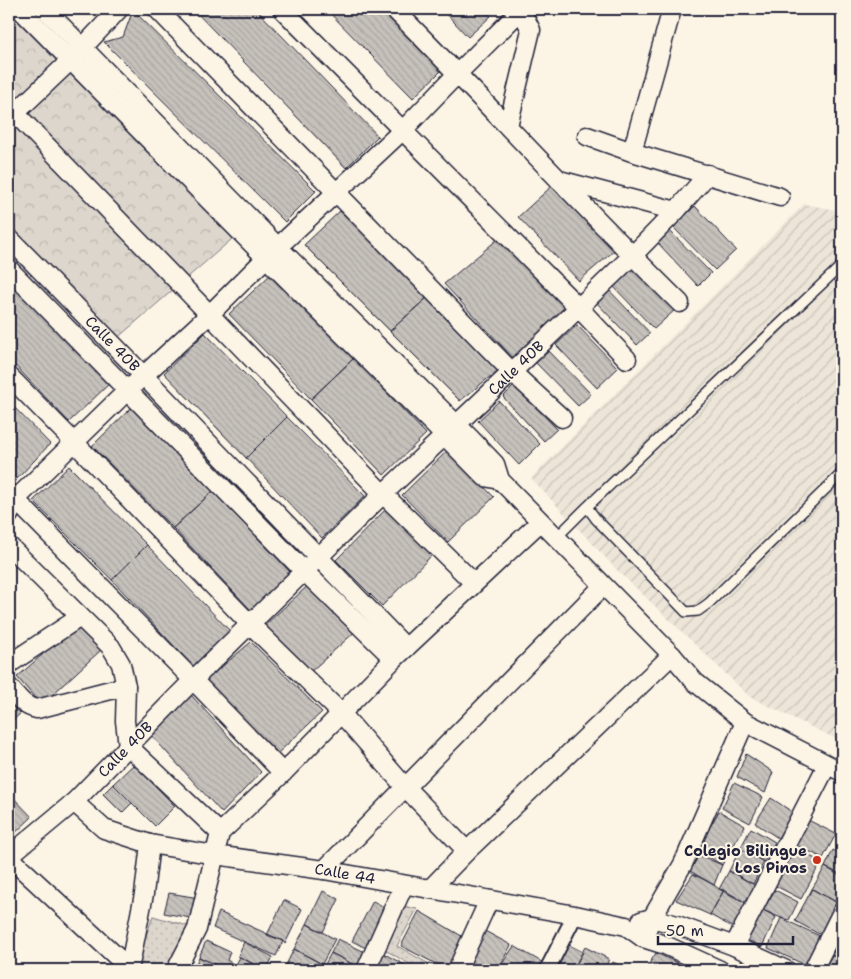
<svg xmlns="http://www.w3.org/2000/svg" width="851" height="979" font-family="'Shantell Sans',sans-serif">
<defs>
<pattern id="industrial-furrows" width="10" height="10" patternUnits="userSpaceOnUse" patternTransform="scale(1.25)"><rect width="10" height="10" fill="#ece5d8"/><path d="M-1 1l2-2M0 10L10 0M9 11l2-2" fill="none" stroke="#cac4ba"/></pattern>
<pattern id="grass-dots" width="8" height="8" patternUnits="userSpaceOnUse" patternTransform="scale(1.25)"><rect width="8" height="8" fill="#dcd6cc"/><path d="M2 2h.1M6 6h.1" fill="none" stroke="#bcb7b0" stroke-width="1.8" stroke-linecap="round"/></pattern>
<pattern id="forest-crowns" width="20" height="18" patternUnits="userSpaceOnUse" patternTransform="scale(1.25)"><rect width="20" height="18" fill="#dcd6cc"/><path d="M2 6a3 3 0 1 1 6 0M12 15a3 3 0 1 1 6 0" fill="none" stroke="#bcb7b0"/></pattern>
<pattern id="building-back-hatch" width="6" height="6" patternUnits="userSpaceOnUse" patternTransform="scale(1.25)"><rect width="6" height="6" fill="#c6c1bb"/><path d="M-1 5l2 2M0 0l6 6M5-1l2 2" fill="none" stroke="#aaa6a2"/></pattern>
</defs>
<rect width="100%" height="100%" fill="#fcf5e5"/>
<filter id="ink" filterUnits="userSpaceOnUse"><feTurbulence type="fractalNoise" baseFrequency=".02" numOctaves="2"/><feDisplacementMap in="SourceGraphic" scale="10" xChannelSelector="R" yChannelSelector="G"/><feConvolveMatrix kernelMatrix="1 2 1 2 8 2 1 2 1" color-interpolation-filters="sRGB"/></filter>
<g filter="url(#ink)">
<path fill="url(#industrial-furrows)" d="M804,204L842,211V737L834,738L750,697L616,569L531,478Z"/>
<path fill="url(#grass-dots)" stroke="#7f7c84" d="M398,905L417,909L397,946L440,970H420L378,946Z
M153,916L195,928L174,970H134Z"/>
<path fill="url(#forest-crowns)" stroke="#7f7c84" d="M9,9H10L63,59L239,233L115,340L9,231Z"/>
<path fill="url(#building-back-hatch)" stroke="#22223b" d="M193,9H256L378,136L346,168Z
M326,9H380L441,71L413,98Z
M442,9H484L491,16L468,37Z
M133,10L316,191L285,222L104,42L123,37Z
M553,185L615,250L579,281L518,217Z
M695,206L736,250L715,270L673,227Z
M340,211L430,295L390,331L304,245Z
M669,230L711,273L698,286L657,242Z
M498,239L571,309L516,361L444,284Z
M634,266L676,309L654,329L613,286Z
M272,273L354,358L311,399L229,314Z
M9,278L109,384L69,422L9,359Z
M608,289L650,333L637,345L596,302Z
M430,295L502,367L460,401L390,331Z
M577,325L618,368L597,388L556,345Z
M205,333L287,417L246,458L164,373Z
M549,351L591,394L578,406L536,363Z
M354,358L426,434L384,475L311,399Z
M515,385L557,429L544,441L503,397Z
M499,401L540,444L519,465L478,421Z
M9,402L50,444L17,479L9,471Z
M132,407L213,491L173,528L92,446Z
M287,417L365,496L322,538L246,458Z
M448,450L494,497L448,542L402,495Z
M69,466L147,545L112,580L33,501Z
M213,491L290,572L251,610L173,528Z
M386,509L432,555L382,606L336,560Z
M147,545L230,631L193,666L112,580Z
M313,581L357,630L309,673L265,625Z
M77,624L101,650L41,705L17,677Z
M251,642L322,712L278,753L205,681Z
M191,695L261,772L222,813L150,734Z
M9,699L22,712L9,724Z
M746,754L773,772L765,793L737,777Z
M134,764L175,806L155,826L113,784Z
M734,783L763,797L750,823L722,808Z
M113,784L132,803L122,813L103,794Z
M9,793L32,817L9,839Z
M771,798L794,813L778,838L755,823Z
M719,811L745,826L722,865L697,850Z
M808,820L836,834L823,858L796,845Z
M751,828L775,842L764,862L740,849Z
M793,847L821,862L801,899L774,885Z
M740,849L764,862L753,884L729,871Z
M833,850L842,855V875L825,867Z
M699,855L722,865L714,885L690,871Z
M825,867L842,877V893L838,903L812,889Z
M729,871L757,886L748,904L719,889Z
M693,874L714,885L719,889L724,890L710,915L676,900Z
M812,889L838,903L821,935L795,921Z
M724,890L748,904L734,928L710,915Z
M775,890L798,902L789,920L781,918L763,910Z
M323,891L339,899L323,932L307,924Z
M169,893L199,898L196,919L164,913Z
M284,900L302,909L285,944L283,941L267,935Z
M373,901L390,910L370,950L352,941Z
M763,910L776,917L762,947L746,939Z
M419,911L465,938L448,970L401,946Z
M219,912L283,941L276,956L213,928Z
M781,918L824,938L810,967L768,948Z
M307,924L335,939L322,964L294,949Z
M481,929L511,945L498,970H486L465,960Z
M842,935V961L832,955Z
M338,939L367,953L360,968L331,953Z
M206,941L230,952L227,960L235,965L233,970H227L199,957Z
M244,942L273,957L266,970L238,956Z
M567,944L583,952L573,970H559L554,967Z
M514,946L545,964L542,970H498Z
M585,947L609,959L604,970H573Z
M294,949L322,964L319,970H290L285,967Z
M381,952L412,969V970H378L373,968Z
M331,953L360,968L359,970H328L323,968Z
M656,953L684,966L682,970H654L647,967Z
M832,955L842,961V970H824Z
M199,957L227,970H193Z
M240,957L264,970H233Z
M613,962L629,970H609Z"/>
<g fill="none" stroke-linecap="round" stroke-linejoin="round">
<g stroke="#22223b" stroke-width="12">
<path id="service" d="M587,507L596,519L686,612L698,611L709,603L842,473
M556,538L587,507L842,265"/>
</g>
<g stroke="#22223b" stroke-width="18">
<path id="pedestrian" d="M547,970L575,915"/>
</g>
<g stroke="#22223b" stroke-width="21">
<g id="minor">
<path d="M20,9L266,258L445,436L485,477L500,480"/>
<path d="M45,9L278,247L471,439L495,464L500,480L672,655L695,682L745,722L842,772"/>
<path d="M157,9L512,372L562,418"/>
<path d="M282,9L578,307L627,359"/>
<path d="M394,9C490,106 582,207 680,303"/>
<path d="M15,113L383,494L474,583"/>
<path d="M9,119L71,60L119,9"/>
<path d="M508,126L531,30L526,20L516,9"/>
<path d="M587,136L632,152L780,197"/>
<path d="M632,152L672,9"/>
<path d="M559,180L676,211"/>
<path id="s1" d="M9,238L143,375L406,648"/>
<path d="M9,269L304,571L394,659"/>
<path d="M9,376L74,442L250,624L341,713L405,787L467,851"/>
<path d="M9,493L193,680L283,773"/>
<path d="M9,515L15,500L127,391L210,314L266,258L403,130L458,73L522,9"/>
<path d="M9,546L111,647L121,664L126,686L125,721L128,746L220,833"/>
<path d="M9,664L80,617"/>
<path d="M9,687C17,696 24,707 37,709L126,686"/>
<path id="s2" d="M74,802L104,829L150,844L215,855L324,870L575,915L626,926L643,938L665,945L720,970"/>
<path id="s3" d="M9,856L74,802L193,680L383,494L512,372L632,256L676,211L708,174"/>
<path d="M9,857L130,969"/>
<path d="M324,870L603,586"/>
<path d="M430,889L467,851L672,655"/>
<path d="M641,921L652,918L677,925L734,946L786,970"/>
<path d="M643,938L652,918L683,864L745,722"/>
<path d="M734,946L827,765"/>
<path d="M129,970L144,894L150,844"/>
<path d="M176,970L197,929L220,833L283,773L394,659L540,522"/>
<path d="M366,970L404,885"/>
<path d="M457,970L489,900"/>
<path d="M813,970L842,912"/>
</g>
</g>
<use href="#service" stroke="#fcf5e5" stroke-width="9"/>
<use href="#pedestrian" stroke="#fcf5e5" stroke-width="14"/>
<use href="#minor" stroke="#fcf5e5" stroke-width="18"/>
</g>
</g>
<circle fill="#c8321e" stroke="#fcf5e5" stroke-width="2" cx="817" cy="860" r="5"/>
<g text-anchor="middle" stroke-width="4" stroke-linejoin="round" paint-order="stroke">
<g font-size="15" fill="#22223b" stroke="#fcf5e5">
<text dy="5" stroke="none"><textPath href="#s1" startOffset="148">Calle 40B</textPath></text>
<text dy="5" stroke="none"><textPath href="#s3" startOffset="704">Calle 40B</textPath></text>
<text dy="5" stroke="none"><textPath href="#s3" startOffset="158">Calle 40B</textPath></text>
<text dy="5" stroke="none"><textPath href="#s2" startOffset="286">Calle 44</textPath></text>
</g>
<g font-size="15" font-weight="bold" fill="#22223b" stroke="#fcf5e5" text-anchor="end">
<text x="807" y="856">Colegio Bilingue<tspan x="807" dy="17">Los Pinos</tspan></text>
</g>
</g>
<rect width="851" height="979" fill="none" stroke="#fcf5e5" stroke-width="30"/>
<rect x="15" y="15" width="821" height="949" fill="none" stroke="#22223b" stroke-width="2" filter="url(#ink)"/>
<path d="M658 936v8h135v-8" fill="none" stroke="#22223b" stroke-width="2.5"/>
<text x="666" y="936" font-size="15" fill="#22223b" stroke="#fcf5e5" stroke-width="4" paint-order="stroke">50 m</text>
</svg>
